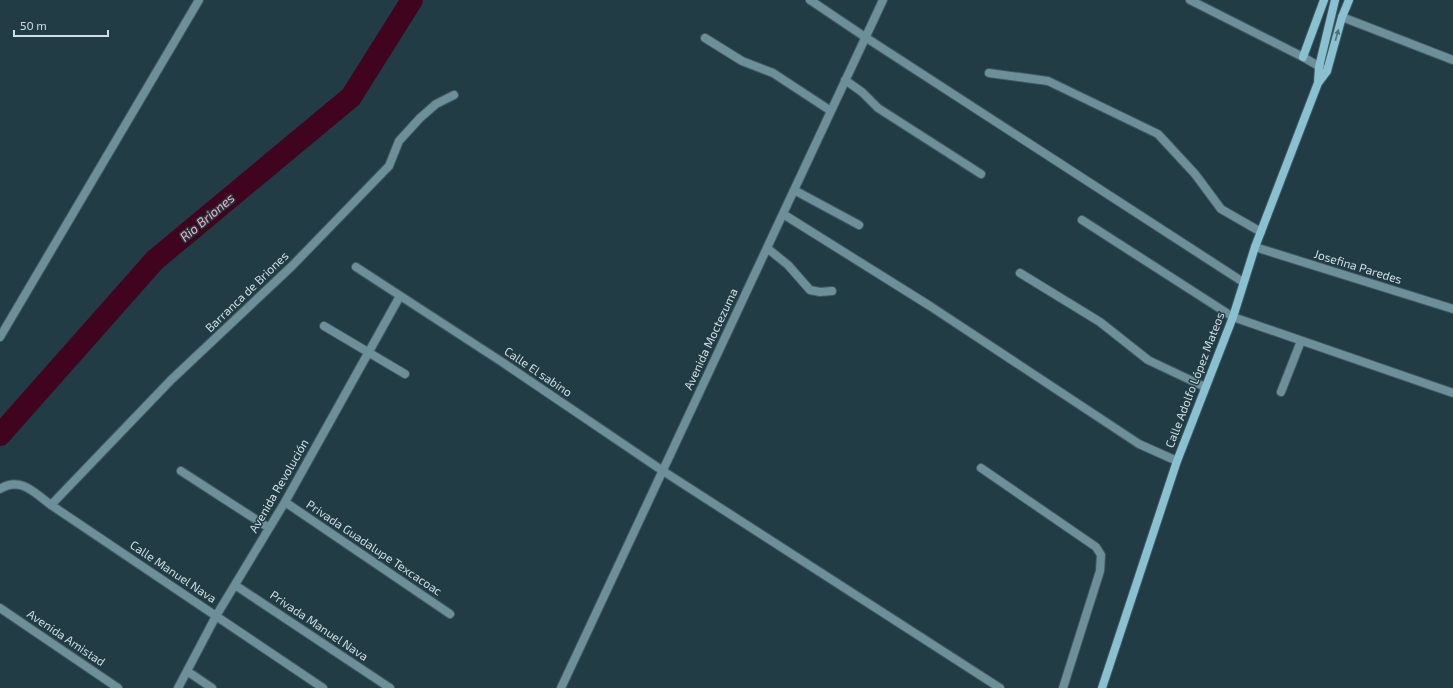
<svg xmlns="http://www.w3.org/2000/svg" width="1453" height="688" font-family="'Exo 2',sans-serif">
<rect width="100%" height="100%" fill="#213c44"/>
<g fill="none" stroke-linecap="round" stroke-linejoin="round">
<path stroke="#40041f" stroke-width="22" d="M0,435L155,260L351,97L412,0"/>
<g stroke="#405961" stroke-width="10">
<path id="pedestrian" d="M324,326L405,374"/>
</g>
<g stroke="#405961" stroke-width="10">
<path id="minor" d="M810,0L865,37L1243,282
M1190,0L1303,57L1327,71
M1342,17L1453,60
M705,38L742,61L773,73L831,111
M989,73L1048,81L1158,134L1195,174L1221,209L1261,232
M845,80L862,92L878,108L981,174
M794,190L859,225
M783,214L930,306L1139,444L1177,461
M1082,220L1233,317L1453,393
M1255,247L1453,309
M767,248L788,265L810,290L820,292L832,291
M356,267L502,362L663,471L1000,688
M1020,273L1100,322L1148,360L1205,387
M0,337L199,0
M1281,392L1301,341
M981,468L1096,547L1101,555L1100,571L1063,688
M181,471L269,528
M0,489C20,476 35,493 51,505L323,688
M285,502L450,614
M51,505L171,380L292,266L389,166L399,141L420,118L436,104L454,95
M235,585L390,688
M0,608L118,688
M187,671L212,688
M178,688L216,616L285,502L400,296
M561,688L883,0"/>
</g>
<g stroke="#405961" stroke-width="10">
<path id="secondary" d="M1303,57L1324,0
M1318,83L1319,67L1335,0
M1102,688L1177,461L1233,317L1255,247L1318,83L1327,71L1342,17L1349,0"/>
</g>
<use href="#pedestrian" stroke="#6d8f9a" stroke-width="8"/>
<use href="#minor" stroke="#6d8f9a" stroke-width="8"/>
<use href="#secondary" stroke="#89c1d1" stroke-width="8"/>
</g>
<defs><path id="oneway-solid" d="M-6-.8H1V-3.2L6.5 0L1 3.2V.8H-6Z"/></defs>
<use fill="#4b717c" href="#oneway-solid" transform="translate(1337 35) rotate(-74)"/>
<g text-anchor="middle" stroke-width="3" stroke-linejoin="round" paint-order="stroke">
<g font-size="12" fill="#d0dfe4" stroke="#213c44">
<text transform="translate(1358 267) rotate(17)" y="4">Josefina Paredes</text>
<text transform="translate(247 292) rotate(-44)" y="4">Barranca de Briones</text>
<text transform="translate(711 339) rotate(-65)" y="4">Avenida Moctezuma</text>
<text transform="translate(538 372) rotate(34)" y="4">Calle El sabino</text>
<text transform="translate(1195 380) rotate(-69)" y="4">Calle Adolfo López Mateos</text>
<text transform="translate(279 486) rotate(-60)" y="4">Avenida Revolución</text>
<text transform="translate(374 548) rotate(34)" y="4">Privada Guadalupe Texcacoac</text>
<text transform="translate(173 572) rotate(34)" y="4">Calle Manuel Nava</text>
<text transform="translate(319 626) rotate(34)" y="4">Privada Manuel Nava</text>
<text transform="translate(66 638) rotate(34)" y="4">Avenida Amistad</text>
</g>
<g font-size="13" font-style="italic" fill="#f9aac2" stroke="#213c44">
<text transform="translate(207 217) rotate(-40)" y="5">Rio Briones</text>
</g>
</g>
<path d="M14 30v6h94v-6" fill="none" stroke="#d0dfe4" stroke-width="2"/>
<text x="20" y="30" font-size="12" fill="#d0dfe4" stroke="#213c44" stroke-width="3" paint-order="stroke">50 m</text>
</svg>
